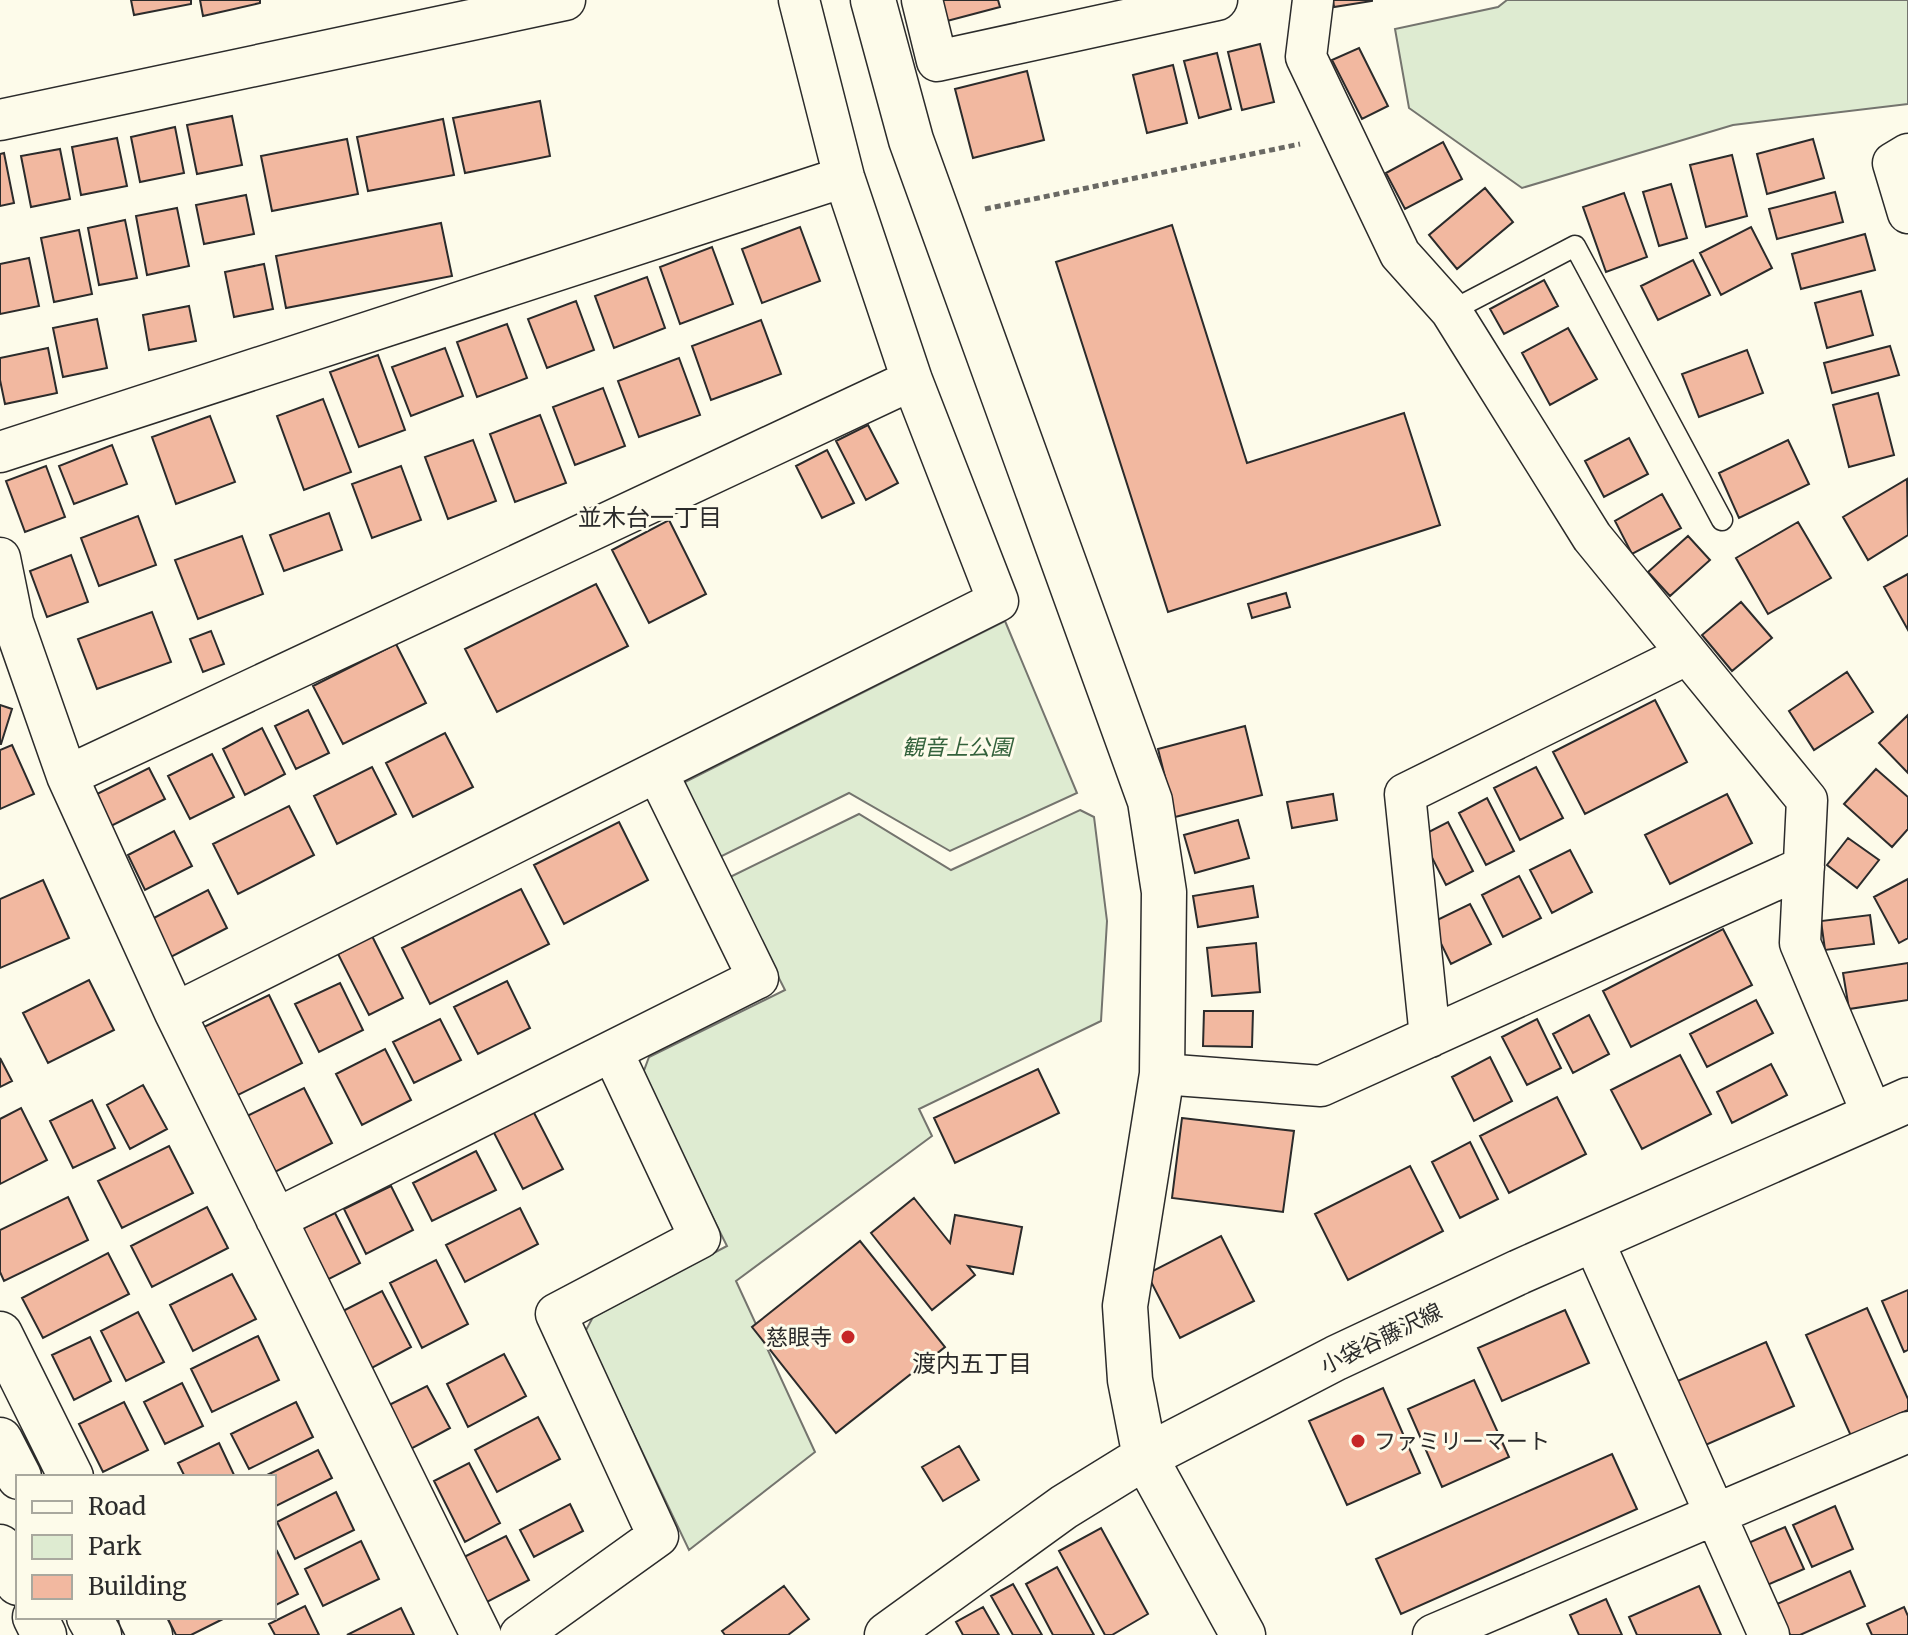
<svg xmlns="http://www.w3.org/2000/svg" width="1908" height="1635" font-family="Merriweather,'Noto Sans JP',serif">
<rect width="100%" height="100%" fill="#fdfbea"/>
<path fill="#deebd1" stroke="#74746e" stroke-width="2" d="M1507,0H1908V104L1733,125L1522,188L1409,108L1395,29L1498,7Z
M1005,621L1077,793L950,851L849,793L720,857L683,783Z
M1080,810L1094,817L1107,921L1101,1021L919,1109L932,1136L736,1281L815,1452L689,1550L585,1332L593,1317L727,1246L642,1076L649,1057L785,990L728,878L859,814L951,870Z"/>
<path fill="#f2b8a0" stroke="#2b2b2b" stroke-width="2" d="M131,0H191V4L134,15Z
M200,0H260V3L203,16Z
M942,0H998L1000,7L947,21Z
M1333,0H1372V1L1334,7Z
M1260,44L1274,102L1242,110L1228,52Z
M1359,48L1388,106L1362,119L1332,60Z
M1217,53L1231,109L1199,118L1184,61Z
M1173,65L1187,123L1147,133L1133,75Z
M1027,71L1044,140L973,158L955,89Z
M540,101L550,156L465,173L453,118Z
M232,116L242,165L197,174L187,125Z
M443,119L454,175L368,191L357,137Z
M175,127L184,173L140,182L131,137Z
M117,138L127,186L81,195L72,147Z
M347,139L358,194L272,211L261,156Z
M1813,139L1824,178L1767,194L1757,154Z
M1443,142L1462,179L1405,209L1386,173Z
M60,149L70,199L31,207L21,156Z
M4,153L14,203L0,206V154Z
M1732,155L1747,216L1706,227L1690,165Z
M1671,184L1687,238L1659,246L1643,192Z
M1485,188L1513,222L1457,269L1429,235Z
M1835,192L1843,222L1777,239L1769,209Z
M1624,193L1647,257L1606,272L1583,207Z
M246,195L254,234L204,244L196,205Z
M177,208L189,266L147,275L136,216Z
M125,220L137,278L99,285L88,228Z
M441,223L452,276L286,308L276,256Z
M1172,225L1247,463L1404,413L1440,525L1168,612L1056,262Z
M800,227L820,281L762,303L742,249Z
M1751,227L1772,268L1721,295L1700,253Z
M79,230L92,294L54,302L41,238Z
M1865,234L1875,270L1801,289L1792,254Z
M712,247L733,304L680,324L660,267Z
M29,258L39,306L0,314V264Z
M1693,260L1710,295L1658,320L1641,286Z
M264,264L273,309L234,317L225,272Z
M647,277L665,328L614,348L595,296Z
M1544,280L1558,306L1504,334L1490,309Z
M1861,291L1873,335L1827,348L1815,303Z
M576,301L594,350L547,368L528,319Z
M189,306L196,341L149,350L143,315Z
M97,319L107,368L63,377L53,328Z
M761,320L781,374L711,400L692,346Z
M507,324L527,378L477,397L457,342Z
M1568,328L1597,379L1550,405L1522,353Z
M1890,346L1899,375L1832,393L1824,363Z
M48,348L57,393L5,404L0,380V358Z
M445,348L463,396L411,416L392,367Z
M1747,350L1763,393L1699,417L1682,374Z
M378,355L405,430L359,447L330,372Z
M679,358L700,415L639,437L618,381Z
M603,388L625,446L575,465L553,407Z
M1878,393L1894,455L1849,467L1833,405Z
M323,399L351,472L304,490L277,416Z
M540,415L566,483L515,502L490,434Z
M210,416L235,482L176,504L152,437Z
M868,425L898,483L866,500L836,441Z
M1629,438L1648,474L1604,497L1585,461Z
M473,440L496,501L448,519L425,457Z
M1788,440L1809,484L1739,518L1719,473Z
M112,445L127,484L74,504L59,466Z
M827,450L854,503L822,518L796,466Z
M46,466L65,517L25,532L6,481Z
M401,466L421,520L372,538L352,484Z
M1907,479L1908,535L1868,560L1843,517Z
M1662,494L1681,528L1632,554L1615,521Z
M329,513L342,550L284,571L270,535Z
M138,516L156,565L99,586L81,538Z
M669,520L706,594L649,623L612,550Z
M1798,522L1831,578L1768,614L1736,558Z
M242,536L263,594L198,619L175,560Z
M1688,536L1710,560L1670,596L1648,572Z
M71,555L88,602L47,617L30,571Z
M1908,574V630L1884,587Z
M596,584L628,646L497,712L465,649Z
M1286,593L1290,607L1252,618L1248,604Z
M1741,602L1772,638L1732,671L1702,635Z
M152,612L171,662L97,689L78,639Z
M211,631L224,664L203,672L190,639Z
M396,644L426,703L343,744L313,686Z
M1847,672L1873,712L1814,750L1789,711Z
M1655,700L1687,762L1585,814L1553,752Z
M0,705L12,709L1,744H0Z
M308,710L329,753L296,769L275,726Z
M1908,715V773L1879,743Z
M1245,726L1262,795L1175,817L1158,749Z
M262,728L285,774L245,795L223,749Z
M445,733L473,787L413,817L386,763Z
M12,745L34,794L0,809V750Z
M212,754L234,797L190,819L168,776Z
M372,767L396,814L337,844L314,796Z
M1536,767L1563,818L1520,840L1494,788Z
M149,768L165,799L103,830L87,799Z
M1876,769L1908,797V829L1892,847L1844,804Z
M1333,794L1337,820L1292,828L1287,802Z
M1727,794L1752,843L1670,884L1645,835Z
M1487,798L1514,851L1486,865L1459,813Z
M289,806L314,855L238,894L213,844Z
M1238,820L1249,858L1195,873L1184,835Z
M619,822L648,880L564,924L534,865Z
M1448,822L1473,871L1446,885L1421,836Z
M174,831L192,866L145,890L128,855Z
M1848,838L1879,860L1857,888L1827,865Z
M1570,850L1592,892L1552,913L1530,870Z
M1519,876L1541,918L1503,937L1482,895Z
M1908,879V938L1899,943L1874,897Z
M43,880L69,938L0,968V899Z
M1253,886L1258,917L1198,927L1193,896Z
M521,889L549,944L430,1004L402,948Z
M208,890L227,928L165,960L146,922Z
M1470,904L1491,944L1451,964L1431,923Z
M1870,915L1874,944L1825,950L1821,921Z
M1723,929L1752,985L1631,1047L1603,991Z
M372,936L403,998L369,1015L338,954Z
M1256,943L1260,992L1212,996L1207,948Z
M1908,963V1000L1849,1009L1843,973Z
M89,980L114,1030L48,1063L23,1013Z
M507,981L530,1028L478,1054L454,1007Z
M340,983L363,1030L319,1052L295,1004Z
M269,995L302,1063L234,1097L200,1029Z
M1756,1000L1773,1033L1707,1067L1690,1034Z
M1204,1011H1253L1252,1047L1203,1046Z
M1589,1015L1609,1054L1573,1073L1553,1034Z
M440,1019L461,1060L414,1083L393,1042Z
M1537,1019L1561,1068L1527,1085L1502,1037Z
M385,1049L411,1100L362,1125L336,1074Z
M1680,1055L1711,1114L1642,1149L1611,1090Z
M1490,1057L1512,1101L1474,1121L1452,1077Z
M0,1058L12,1081L0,1087Z
M1771,1064L1787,1095L1732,1123L1717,1092Z
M1038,1069L1059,1113L955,1163L934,1118Z
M143,1085L167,1129L130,1149L107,1105Z
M304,1088L332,1143L273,1173L245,1117Z
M1557,1097L1586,1154L1509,1193L1480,1136Z
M92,1100L115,1148L73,1168L50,1121Z
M21,1108L47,1160L0,1184V1119Z
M532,1109L563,1169L523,1189L492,1129Z
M1182,1118L1294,1131L1283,1212L1172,1198Z
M1470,1142L1498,1199L1460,1218L1432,1162Z
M169,1146L193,1193L122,1228L98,1181Z
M476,1151L496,1190L432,1221L413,1183Z
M1410,1166L1443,1231L1348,1280L1315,1214Z
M391,1186L413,1230L366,1254L344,1209Z
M68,1197L88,1240L4,1281L0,1272V1230Z
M914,1198L950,1243L955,1215L1022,1227L1013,1274L968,1266L975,1275L932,1310L871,1233Z
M207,1207L228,1248L152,1287L131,1246Z
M520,1208L538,1244L465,1282L446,1245Z
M335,1213L360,1263L325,1281L300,1230Z
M1221,1236L1254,1301L1180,1338L1147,1274Z
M860,1241L945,1347L836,1433L752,1327Z
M108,1253L129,1294L43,1338L22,1298Z
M436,1260L468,1324L422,1348L390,1283Z
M232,1274L256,1319L193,1351L170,1305Z
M1908,1290V1350L1904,1352L1882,1301Z
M382,1291L411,1347L368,1370L339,1313Z
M1867,1308L1908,1399V1410L1851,1436L1806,1335Z
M1565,1310L1589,1363L1502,1401L1478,1348Z
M138,1312L164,1362L126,1381L101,1331Z
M258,1336L279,1380L212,1412L191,1369Z
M90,1337L111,1381L74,1400L52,1355Z
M1766,1342L1794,1406L1692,1451L1664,1387Z
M504,1354L526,1396L468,1427L447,1384Z
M1474,1380L1509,1457L1442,1487L1408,1409Z
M182,1383L203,1426L165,1444L144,1402Z
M427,1386L450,1428L405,1452L383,1408Z
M1383,1388L1420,1473L1347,1505L1309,1421Z
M124,1402L148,1450L103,1472L79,1424Z
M296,1402L313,1437L249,1469L231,1434Z
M538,1417L560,1459L497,1492L475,1450Z
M219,1443L235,1477H185L178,1463Z
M959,1446L979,1480L943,1501L922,1467Z
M318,1450L332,1478L274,1507V1477H263Z
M1612,1454L1637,1509L1401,1614L1376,1559Z
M469,1463L500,1523L465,1542L434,1481Z
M336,1492L354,1530L295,1559L277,1522Z
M570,1504L583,1531L534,1557L520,1530Z
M1835,1506L1853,1549L1812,1567L1793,1525Z
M1785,1527L1804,1569L1765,1586L1746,1544Z
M1101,1528L1148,1614L1112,1635H1105L1059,1551Z
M506,1536L529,1580L487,1602L464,1557Z
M361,1541L379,1579L323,1606L305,1569Z
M277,1551L298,1594L274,1606V1553Z
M1057,1567L1094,1635H1053L1026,1584Z
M1850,1571L1865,1606L1800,1635H1790L1777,1604Z
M1013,1584L1042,1635H1013L991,1596Z
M784,1586L809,1619L788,1635H725L722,1631Z
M1699,1586L1721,1635H1637L1629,1617Z
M1606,1599L1622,1635H1579L1570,1615Z
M305,1606L319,1635H275L269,1624Z
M983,1607L999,1635H963L956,1622Z
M1904,1607L1908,1616V1635H1872L1867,1624Z
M401,1608L414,1635H347Z
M167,1617H227L191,1635H176Z"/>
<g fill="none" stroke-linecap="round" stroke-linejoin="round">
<g stroke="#2b2b2b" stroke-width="23">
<path id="lane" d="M1451,311L1575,246L1722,520"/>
</g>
<g stroke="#2b2b2b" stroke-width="43">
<path id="street" d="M922,0L937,61L1217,0
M1313,0L1306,57L1400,254L1451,311L1592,537L1807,800L1800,943L1873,1116
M0,120L565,0
M1908,154L1893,163L1908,213
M0,452L844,177
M0,558L13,622L67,776L175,1013L481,1635
M67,776L912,380
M175,1013L998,601L912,380L844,177L799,0
M1430,1037L1405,794L1686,655
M1162,1074L1321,1086L1804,867
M276,1219L758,978L657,772
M1593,1240L1769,1635
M520,1635L658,1536L556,1314L700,1238L612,1051
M1433,1635L1908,1432"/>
</g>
<g stroke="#2b2b2b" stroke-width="47">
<path id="secondary" d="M873,0L911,140L1150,801L1164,892L1162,1074L1125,1306L1130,1380L1145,1457L1243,1635
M0,1334L71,1477
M0,1440L19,1477
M0,1547L18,1583
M35,1617L44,1635
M89,1617L99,1635
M141,1617L150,1635
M887,1635L1064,1507L1145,1457L1336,1358L1519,1272L1908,1100"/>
</g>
<path stroke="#6a6964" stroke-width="5" stroke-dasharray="6 4" stroke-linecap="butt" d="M985,209L1300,144"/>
<use href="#lane" stroke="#fdfbea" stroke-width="20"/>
<use href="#street" stroke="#fdfbea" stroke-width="40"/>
<use href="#secondary" stroke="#fdfbea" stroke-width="44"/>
</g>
<g fill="#c62828" stroke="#fdfbea" stroke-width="3">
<circle cx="848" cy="1337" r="8"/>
<circle cx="1358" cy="1441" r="8"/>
</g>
<g text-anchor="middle" stroke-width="6" stroke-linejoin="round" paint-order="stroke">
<g font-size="22" font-style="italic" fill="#34623c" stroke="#fdfbea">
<text x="957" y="755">観音上公園</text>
</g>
<g font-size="22" fill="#2b2b2b" stroke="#fdfbea" text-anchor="end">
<text x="832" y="1345">慈眼寺</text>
<text x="1374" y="1449" text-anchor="start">ファミリーマート</text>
</g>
<g font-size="22" fill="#2b2b2b" stroke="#fdfbea">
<text transform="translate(1381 1338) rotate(-26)" y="8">小袋谷藤沢線</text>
</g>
<g font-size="24" fill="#2b2b2b" stroke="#fdfbea">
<text x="650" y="526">並木台一丁目</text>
<text x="972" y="1372">渡内五丁目</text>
</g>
</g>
<rect x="16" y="1475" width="260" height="144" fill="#fdfbea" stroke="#a9a89e" stroke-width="2"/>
<rect x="32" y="1501" width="40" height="12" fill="#fdfbea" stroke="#a9a89e" stroke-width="2"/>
<text x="88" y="1515" font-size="24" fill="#2b2b2b">Road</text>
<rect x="32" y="1535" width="40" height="24" fill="#deebd1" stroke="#a9a89e" stroke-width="2"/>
<text x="88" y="1555" font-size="24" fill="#2b2b2b">Park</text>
<rect x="32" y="1575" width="40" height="24" fill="#f2b8a0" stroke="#a9a89e" stroke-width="2"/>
<text x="88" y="1595" font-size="24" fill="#2b2b2b">Building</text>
</svg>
